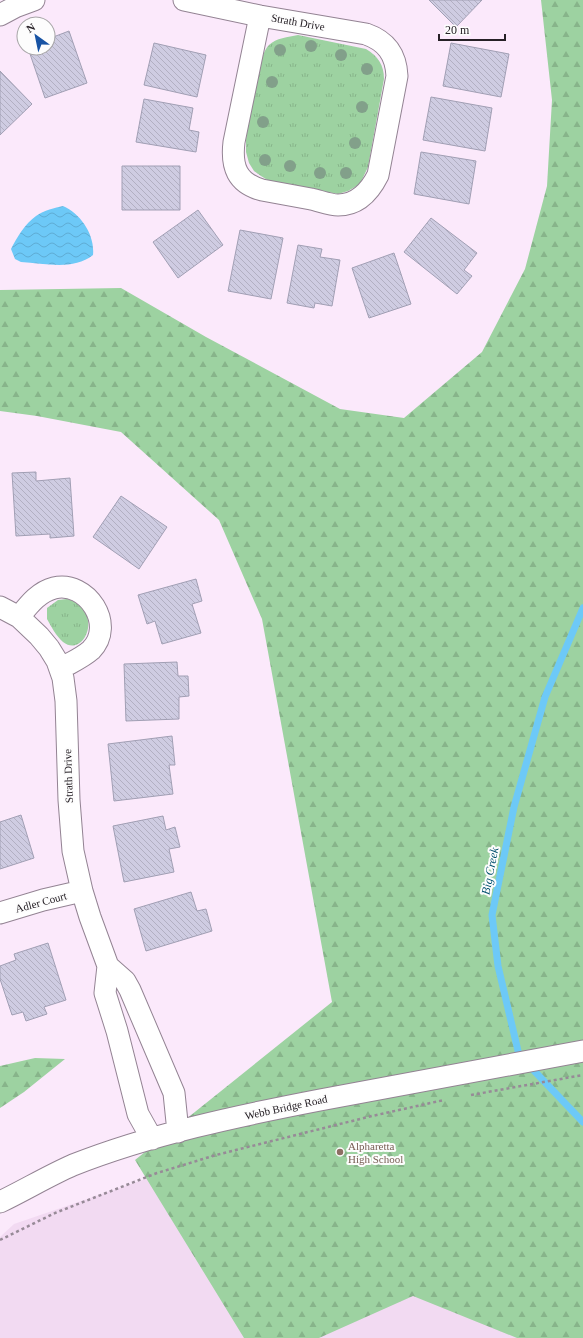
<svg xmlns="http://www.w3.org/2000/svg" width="583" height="1338" font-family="Georgia,serif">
<defs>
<pattern id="grass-tufts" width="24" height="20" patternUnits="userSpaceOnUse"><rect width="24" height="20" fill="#9dd2a1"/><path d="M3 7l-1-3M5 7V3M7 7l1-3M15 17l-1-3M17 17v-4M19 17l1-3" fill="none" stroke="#87b48a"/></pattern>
<pattern id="forest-firs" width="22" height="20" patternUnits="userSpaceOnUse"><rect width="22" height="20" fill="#9dd2a1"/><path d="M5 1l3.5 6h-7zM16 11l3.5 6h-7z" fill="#87b48a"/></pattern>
<pattern id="water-waves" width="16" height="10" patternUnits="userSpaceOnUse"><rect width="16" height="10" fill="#6dc9f7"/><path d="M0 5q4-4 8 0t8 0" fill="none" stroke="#5eacd4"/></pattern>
<pattern id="building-back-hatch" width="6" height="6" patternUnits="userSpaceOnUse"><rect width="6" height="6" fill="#cfcce2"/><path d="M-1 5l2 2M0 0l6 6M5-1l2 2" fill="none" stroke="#b2afc2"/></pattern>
</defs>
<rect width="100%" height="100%" fill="#fbe9fb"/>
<path fill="#f2daf2" d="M423,1084L573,1338H0V1237L14,1224Z"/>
<path fill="url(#grass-tufts)" d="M298,35L366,49C378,56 384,65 384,79L368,167L360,184L348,191L338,194L269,181L261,176L254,171L249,163L246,152V140C249,122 257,56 269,45C276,38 288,37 298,35Z
M67,599C105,609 85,659 63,642C56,636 51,626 47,619V608L58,600Z"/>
<path fill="url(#forest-firs)" d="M541,0H583V1338H517L413,1296L319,1338H244L135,1160L332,1002L262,619L219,520L121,432L37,416L0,411V290L121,288L206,337L340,409L404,418L482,352L525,269L547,186L552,100Z
M35,1058L65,1059L24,1092L0,1108V1066Z"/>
<path fill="url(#water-waves)" d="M63,206C81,214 95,235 93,255C73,271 44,263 21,262L15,259L11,249C17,237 25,224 36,216C44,210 55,208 63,206Z"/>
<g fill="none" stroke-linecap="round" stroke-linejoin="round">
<path stroke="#6dc9f7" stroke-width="7" d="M583,608L545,697L514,807L492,915L498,966L519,1055L583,1122"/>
</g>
<path fill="url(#building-back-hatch)" stroke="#a19fb4" d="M429,0H482L456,27Z
M69,31L87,83L45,98L28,48H48V39Z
M154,43L206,55L197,97L144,85Z
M451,43L509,54L501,97L443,86Z
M0,71L32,104L0,135Z
M431,97L492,108L485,151L423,140Z
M144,99L193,108L189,130L199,132L196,152L136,142Z
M421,152L476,161L469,204L414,194Z
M122,166H180V210H122Z
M198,210L223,245L178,278L153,242Z
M431,218L477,253L464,270L472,276L457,294L404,252Z
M240,230L283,238L271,299L228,291Z
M298,245L322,249L320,257L340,260L332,306L315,303L314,308L287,303Z
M394,253L411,304L369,318L352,268Z
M36,472V481L70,478L74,536L50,538V534L16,536L12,473Z
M121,496L167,527L139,569L93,537Z
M196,579L202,601L192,604L201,633L162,644L155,621L147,624L138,595Z
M177,662L178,676H188L189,696L179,697V719L126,721L124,664Z
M172,736L175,765H169L173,794L114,801L108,744Z
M21,815L34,858L0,869V822Z
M163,816L166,830L175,827L180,847L169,849L174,872L124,882L113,826Z
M191,892L197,911L206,909L212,931L146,951L134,909Z
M48,943L66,1000L44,1007L47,1014L26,1021L23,1012L12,1015L0,979V966L16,960L14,954Z"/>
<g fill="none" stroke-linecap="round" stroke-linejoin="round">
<g stroke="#938393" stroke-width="23">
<path id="minor" d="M184,0L260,16L366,34C386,41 396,54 397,76L378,175C370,191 358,205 338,205C330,205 320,201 311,199C295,196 278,193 262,190C237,183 231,167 234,142L260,16
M0,15L15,7L34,0
M0,607L19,617L39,636L49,648L57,661L63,678L66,701L69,800L73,851L82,891L90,917L108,966L125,981L130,990L174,1093L178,1132
M19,617C28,606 38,592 54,588C87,580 116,625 91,650C82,658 70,663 60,669
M0,913L43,900L82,891
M108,966L105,993L117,1031L138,1114L152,1139
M0,1202C25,1190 48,1176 73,1165C152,1134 237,1116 320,1100C407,1083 495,1067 583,1051"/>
</g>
<path stroke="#978a97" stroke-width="2.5" stroke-dasharray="3 3" stroke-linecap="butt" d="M471,1095L583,1075
M0,1240L55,1213L157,1173L216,1155L372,1116L444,1100"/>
<use href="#minor" stroke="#fff" stroke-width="21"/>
</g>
<g fill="#82a08a">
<circle cx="311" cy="46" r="6"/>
<circle cx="280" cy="50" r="6"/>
<circle cx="341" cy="55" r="6"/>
<circle cx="367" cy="69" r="6"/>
<circle cx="272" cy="82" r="6"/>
<circle cx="362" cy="107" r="6"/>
<circle cx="263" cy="122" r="6"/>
<circle cx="355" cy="143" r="6"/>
<circle cx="265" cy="160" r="6"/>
<circle cx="290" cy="166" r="6"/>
<circle cx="320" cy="173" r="6"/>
<circle cx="346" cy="173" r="6"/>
</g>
<circle fill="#8d6e63" stroke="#fdfdfd" stroke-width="1.5" cx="340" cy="1152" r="4"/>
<g text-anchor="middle" stroke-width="4" stroke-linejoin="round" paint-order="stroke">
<g font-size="11" fill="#262026" stroke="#fdfdfd">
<text transform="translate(298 22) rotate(10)" y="4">Strath Drive</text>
<text transform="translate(68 776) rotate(-92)" y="4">Strath Drive</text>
<text transform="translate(41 902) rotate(-15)" y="4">Adler Court</text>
<text transform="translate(286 1107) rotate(-12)" y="4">Webb Bridge Road</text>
</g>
<g font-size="11" fill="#785e54" stroke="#fdfdfd" text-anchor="start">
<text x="348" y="1150">Alpharetta<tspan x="348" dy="13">High School</tspan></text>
</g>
<g font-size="12" font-style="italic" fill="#004f6d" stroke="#fdfdfd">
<text transform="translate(490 871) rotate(-79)" y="4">Big Creek</text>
</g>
</g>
<g transform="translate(36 36) rotate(327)"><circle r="19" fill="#fdfdfd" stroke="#a7a5a7"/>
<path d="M0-3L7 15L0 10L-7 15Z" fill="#1853a4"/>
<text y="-6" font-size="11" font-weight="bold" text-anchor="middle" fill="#262026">N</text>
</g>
<path d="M439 34v6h66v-6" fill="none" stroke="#262026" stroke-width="2"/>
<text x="445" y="34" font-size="12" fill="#262026" stroke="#fdfdfd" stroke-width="3" paint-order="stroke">20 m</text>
</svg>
